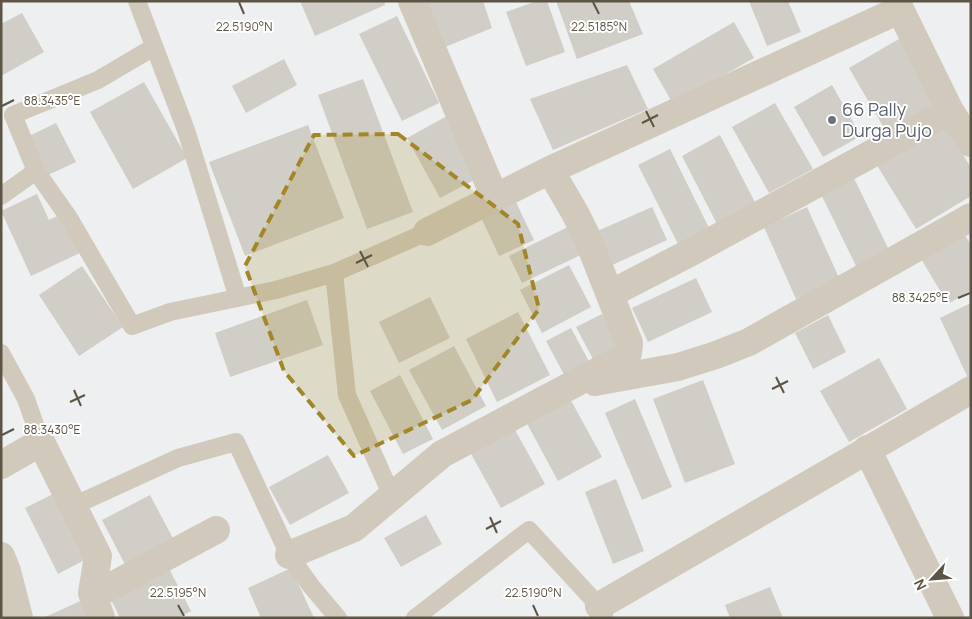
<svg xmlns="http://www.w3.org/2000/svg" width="972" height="619" font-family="Manrope,sans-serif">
<rect width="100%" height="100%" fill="#edeff0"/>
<path fill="#d0cec6" d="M300,1H384L385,5L315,36Z
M421,1H483L492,28L440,49Z
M537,1H547L565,52L526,66L506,12Z
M556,1H629L643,34L577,59Z
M749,1H788L801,32L767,46Z
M22,13L44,52L1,76V24Z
M397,16L439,103L402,121L359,34Z
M734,22L754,58L673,104L653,69Z
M904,36L942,102L887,133L849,68Z
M284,59L297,85L246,113L232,86Z
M627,65L648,109L553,150L530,99Z
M363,79L413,212L367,229L318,95Z
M144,82L187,158L133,189L90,112Z
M832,85L861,136L823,157L794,107Z
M775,103L813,169L769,193L732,127Z
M447,116L480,177L440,198L407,138Z
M943,121L971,168V196L916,229L875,162Z
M56,123L76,162L46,176L27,137Z
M308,125L344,218L245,256L209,162Z
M720,135L756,204L717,224L682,156Z
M670,149L709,228L678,244L638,165Z
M851,172L890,252L857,268L818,188Z
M37,194L49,220L64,213L82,252L31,276L1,211Z
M514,198L534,240L499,256L480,215Z
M652,207L667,240L608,267L593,233Z
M807,207L840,280L796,299L764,227Z
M572,225L585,253L522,283L509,256Z
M960,227L971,245V290L948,304L917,252Z
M569,265L591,307L542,333L520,290Z
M82,266L123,327L79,356L39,295Z
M696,278L712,312L648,342L632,308Z
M430,297L450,338L399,363L379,322Z
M307,300L323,345L230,377L215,333Z
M971,303V377L968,378L940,318Z
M518,312L550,375L497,402L466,339Z
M602,314L620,350L595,363L576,327Z
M828,315L846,352L813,369L795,333Z
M571,328L593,369L568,382L546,341Z
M454,346L486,406L442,430L409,370Z
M879,358L907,409L849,442L820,391Z
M400,375L433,439L403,454L370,391Z
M703,380L735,464L685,483L653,399Z
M568,395L602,457L558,481L524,418Z
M635,399L672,487L642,500L605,413Z
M514,428L545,484L501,508L470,452Z
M328,455L349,493L290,525L269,487Z
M616,479L644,551L613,564L585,492Z
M59,491L92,556L58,574L25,508Z
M150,495L177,546L129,572L102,520Z
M426,515L442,544L401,567L384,538Z
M166,563L191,611L178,618H120L108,593Z
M291,568L314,618H261L248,588Z
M770,587L783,618H730L725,605Z
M1,598L14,618H1Z
M87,598L96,618H43Z"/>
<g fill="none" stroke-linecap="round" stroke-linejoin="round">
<path stroke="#d1cabc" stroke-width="18" d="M137,1L186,130L238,298
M36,171L69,218L132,326L170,312L276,290L334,273L427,232
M1,196L36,171L13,115L98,80L154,47
M334,273L347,395L392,496
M1,353L26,399L41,442
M73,506L178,458L236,442L289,555L311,586L338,618
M415,618L529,530L599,606L604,615"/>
<path stroke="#d1cabc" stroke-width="28" d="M412,1L495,198
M896,1L950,111L971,143
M427,232L550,170L899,10
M610,294L695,250L950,111
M595,382L678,367L716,355L749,342L971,217
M867,449L950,618
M1,465L41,442L98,556L92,593L101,618
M289,555L354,528L442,454L621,359L628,353L629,343L587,237L575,213L550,170
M1,556L7,571L19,618
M93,596L216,530
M599,606L971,390"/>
</g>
<path fill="#a38628" fill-opacity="0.2" stroke="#a38628" stroke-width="4" stroke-dasharray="10 6" stroke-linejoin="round" d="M398,134L518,224L539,309L472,400L354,456L284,371L245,266L314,135Z"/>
<path fill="none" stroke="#5c5444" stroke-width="2" d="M239,2L244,14M593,2L599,14M2,106L14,100M646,111L654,127M642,123L658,115M360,251L368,267M356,263L372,255M958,298L970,293M776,377L784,393M772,389L788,381M74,390L81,406M70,402L85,395M2,435L14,429M490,517L497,533M486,529L501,521M178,605L184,616M533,605L538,616"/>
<circle fill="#6b7280" stroke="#fff" stroke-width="2" cx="832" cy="120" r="5"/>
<g text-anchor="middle" stroke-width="4" stroke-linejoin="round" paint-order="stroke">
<g font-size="18" fill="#5b616d" stroke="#fff" text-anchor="start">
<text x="842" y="116">66 Pally<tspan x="842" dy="21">Durga Pujo</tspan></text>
</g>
</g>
<g font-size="12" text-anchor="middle" fill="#5c5444" stroke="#fff" stroke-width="4" stroke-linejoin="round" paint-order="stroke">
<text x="244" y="31">22.5190°N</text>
<text x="599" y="31">22.5185°N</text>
<text x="52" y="105">88.3435°E</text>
<text x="920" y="302">88.3425°E</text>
<text x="52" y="434">88.3430°E</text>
<text x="178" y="597">22.5195°N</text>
<text x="533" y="597">22.5190°N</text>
</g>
<rect width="972" height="619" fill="none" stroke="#5c5444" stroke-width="5"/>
<g transform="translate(932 579) rotate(244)" stroke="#ffffff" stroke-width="4" paint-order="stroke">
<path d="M0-4L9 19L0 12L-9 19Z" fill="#5c5444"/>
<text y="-8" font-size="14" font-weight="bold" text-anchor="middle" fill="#5c5444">N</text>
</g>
</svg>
